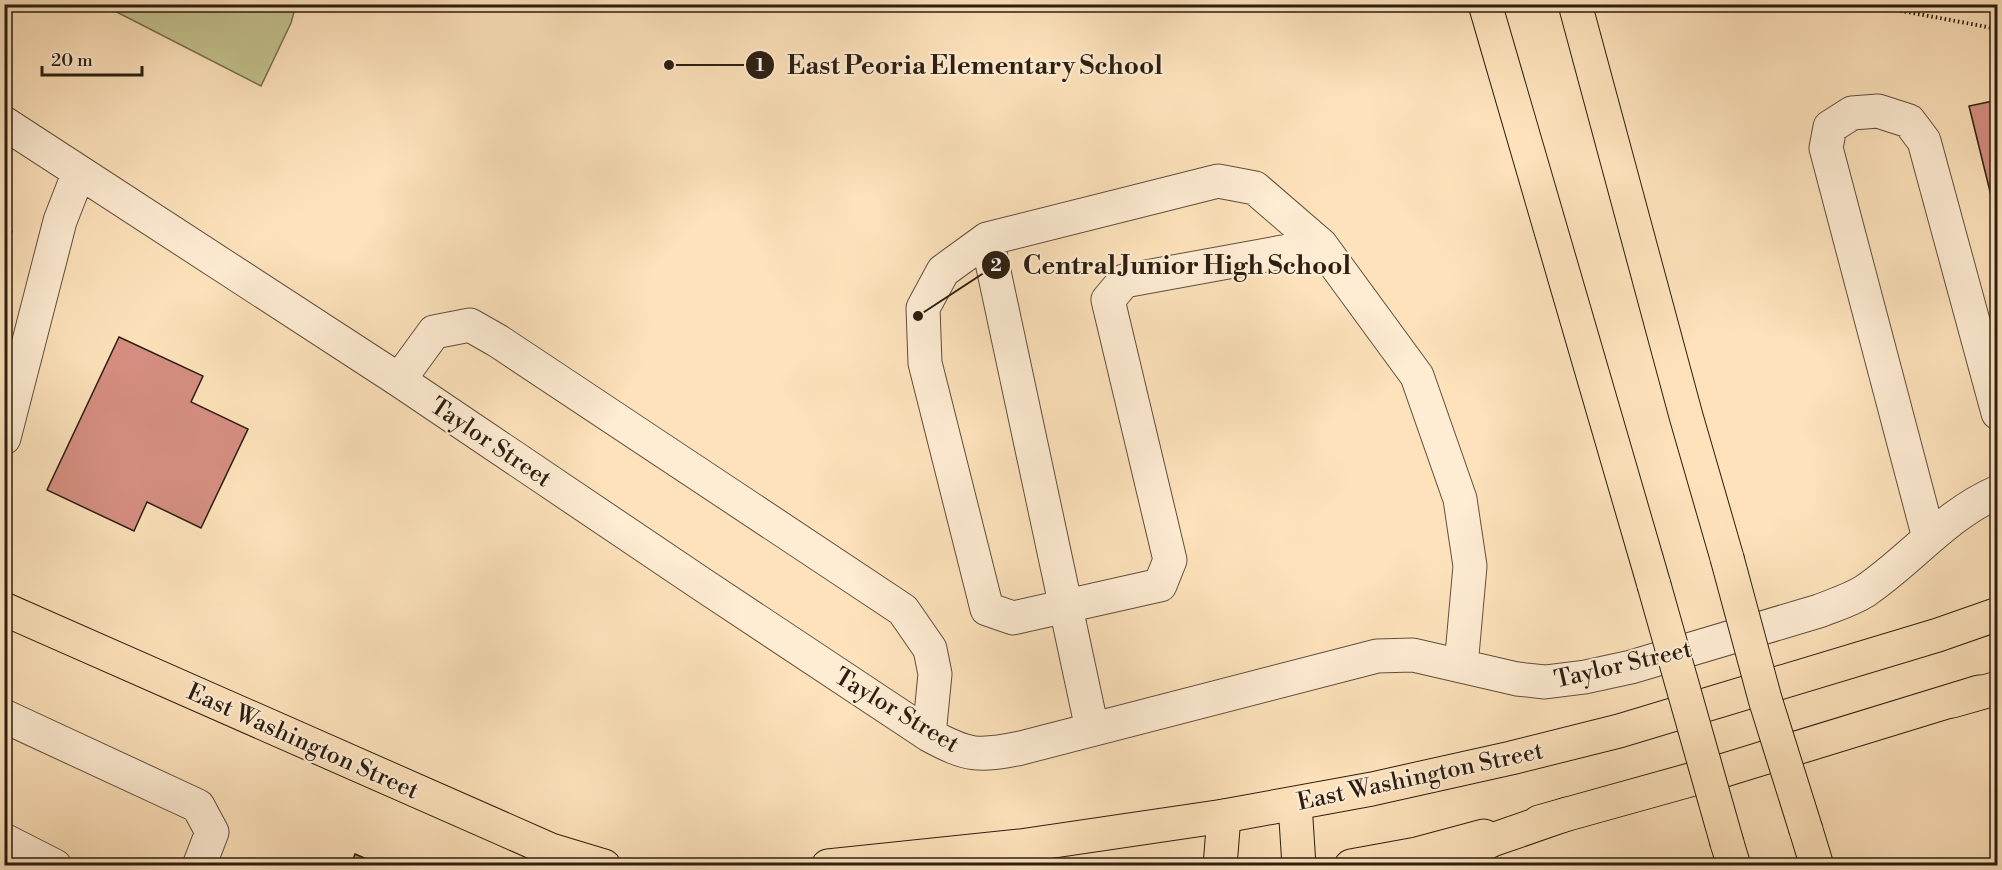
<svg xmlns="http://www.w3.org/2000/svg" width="2002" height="870" font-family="'Libre Bodoni',serif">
<rect width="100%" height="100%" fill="#fde2bb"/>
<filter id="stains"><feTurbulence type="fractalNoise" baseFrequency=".00333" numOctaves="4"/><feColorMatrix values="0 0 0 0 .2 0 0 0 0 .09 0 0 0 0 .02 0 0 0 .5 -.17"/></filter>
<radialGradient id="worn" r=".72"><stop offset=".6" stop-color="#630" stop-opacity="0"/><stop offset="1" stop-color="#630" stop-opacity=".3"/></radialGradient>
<path fill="#c3c28d" stroke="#777050" stroke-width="1.5" d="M103,5H296L291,23L261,86Z"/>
<path fill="#d68f82" stroke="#2b1e12" stroke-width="1.5" d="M1998,100V224L1969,106Z
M4,229L12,231L4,261Z
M119,337L203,376L191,402L248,429L201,528L147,502L134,531L47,490Z
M355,854L383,866H351Z"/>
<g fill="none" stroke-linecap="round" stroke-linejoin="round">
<g stroke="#604f3c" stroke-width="35">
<path id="minor" d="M4,123L399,380L700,583L929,735C968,756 978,757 1021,748L1377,656L1413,655L1517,679L1545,682L1585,677L1631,667L1819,611C1834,605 1851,600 1865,591C1911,560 1946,514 1998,492
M987,239L943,271L923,308L925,363L987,609L1013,618L1160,585L1170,560L1108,300L1124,281L1321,245
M399,380L434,332L470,325L498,341L903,610L930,649L935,674L929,735
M4,438L60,221L79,172
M1929,538L1826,148L1830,127L1852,113L1878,111L1909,121L1924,141L1998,413
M4,716L198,806L212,832L199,866
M1092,729L987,239L1218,181L1255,188L1321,245L1417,376L1460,499L1470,566L1461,666
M4,840L55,866"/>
</g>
<g stroke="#2b1e12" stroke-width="35">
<path id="major" d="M4,609L551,850L604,866
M1539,822L1715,773L1979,692
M828,866L1020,846L1224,816L1372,789L1511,758L1619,731L1938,635L1998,614
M1351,866L1417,854L1484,836"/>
</g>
<g stroke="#2b1e12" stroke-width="35">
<path id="highway" d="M1485,4L1654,585
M1575,4L1686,416L1727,558
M1952,701L1998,688
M1295,804L1299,866
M1806,830L1817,866
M1727,843L1734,866
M1220,866L1224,816
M1440,866L1492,840L1567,814"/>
</g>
<path stroke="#2b1e12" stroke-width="4" stroke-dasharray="1.5 3" stroke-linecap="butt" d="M1865,4L1998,29"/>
<use href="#minor" stroke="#feecd3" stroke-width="33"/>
<use href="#major" stroke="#fde2bb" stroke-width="33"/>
<use href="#highway" stroke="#fde2bb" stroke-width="33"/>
<g stroke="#2b1e12" stroke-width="35" stroke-linecap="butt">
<path id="highway-bridge" d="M1727,558L1765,699L1806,830
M1654,585L1727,843"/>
</g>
<use href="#highway-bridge" stroke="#fde2bb" stroke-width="33"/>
</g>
<g text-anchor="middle" stroke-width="4.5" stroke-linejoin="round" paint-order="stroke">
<g font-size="24" fill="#2b1e12" stroke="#feecd3">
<text transform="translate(491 442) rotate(34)" y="8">Taylor Street</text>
<text transform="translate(1623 664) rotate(-13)" y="8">Taylor Street</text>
<text transform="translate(897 710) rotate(31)" y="8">Taylor Street</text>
<text transform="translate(303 741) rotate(24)" y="8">East Washington Street</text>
<text transform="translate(1420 776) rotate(-12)" y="8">East Washington Street</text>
</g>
</g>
<path fill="none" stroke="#2b1e12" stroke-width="2" d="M669 65L760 65M918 316L996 265"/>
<g fill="#2b1e12" stroke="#feecd3" stroke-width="2">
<circle cx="669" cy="65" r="6"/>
<circle cx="918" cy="316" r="6"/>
<circle cx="760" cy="65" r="15"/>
<circle cx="996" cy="265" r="15"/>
</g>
<g font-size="18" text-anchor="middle" font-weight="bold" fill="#fff">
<text x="760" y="71">1</text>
<text x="996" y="271">2</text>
</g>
<g font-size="26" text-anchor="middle" font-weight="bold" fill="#2b1e12" stroke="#feecd3" stroke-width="4.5" stroke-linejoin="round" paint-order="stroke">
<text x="975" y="74">East Peoria Elementary School</text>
<text x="1187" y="274">Central Junior High School</text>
</g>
<rect width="2002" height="870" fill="none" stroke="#fde2bb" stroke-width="24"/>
<rect x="6" y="6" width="1990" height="858" fill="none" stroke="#2b1e12" stroke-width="3"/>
<rect x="12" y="12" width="1978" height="846" fill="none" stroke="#2b1e12" stroke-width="1.5"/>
<path d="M42 66v9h100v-9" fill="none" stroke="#2b1e12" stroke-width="3"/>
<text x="51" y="66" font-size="18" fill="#2b1e12" stroke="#feecd3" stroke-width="4.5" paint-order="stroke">20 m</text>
<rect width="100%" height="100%" filter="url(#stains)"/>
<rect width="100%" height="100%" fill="url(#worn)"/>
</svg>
